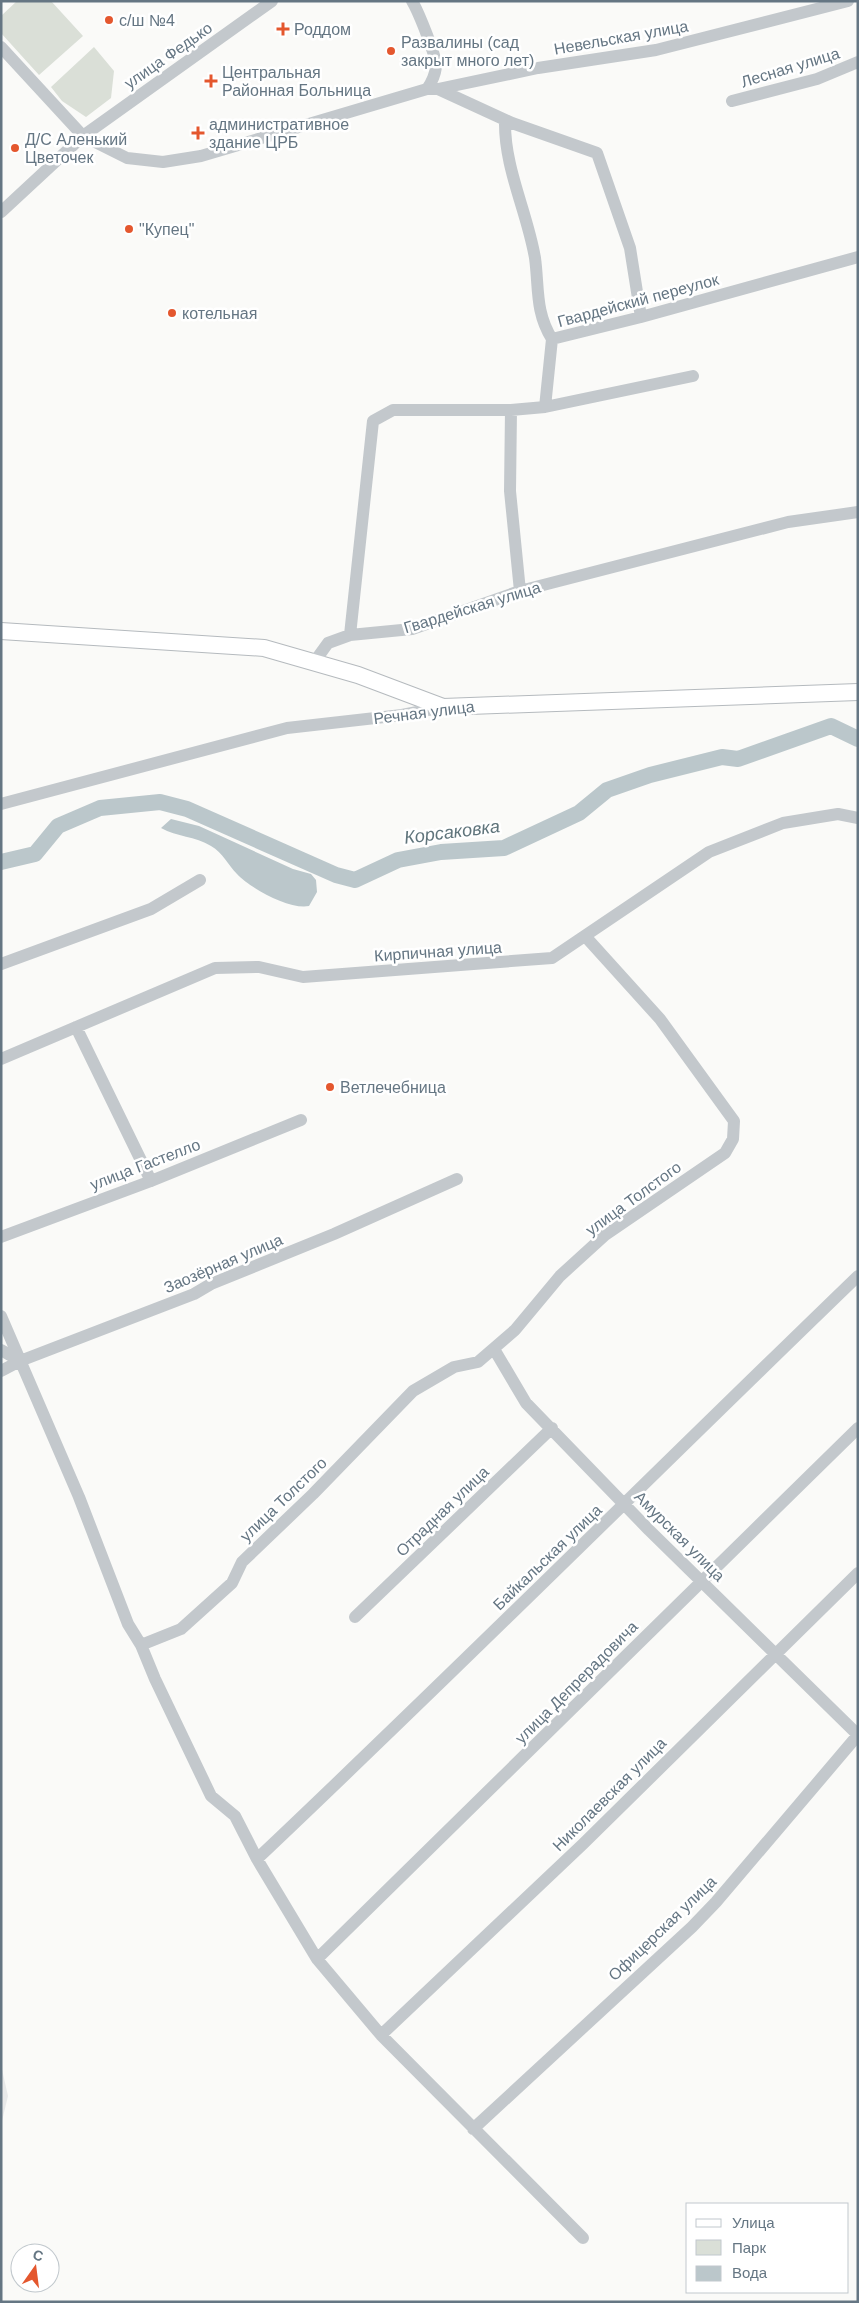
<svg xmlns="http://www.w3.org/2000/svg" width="859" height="2303" font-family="Helvetica,sans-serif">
<rect width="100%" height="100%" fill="#fafaf8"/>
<path fill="#e8e9e9" d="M1,2065L8,2096L1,2125Z"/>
<path fill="#dadfd7" d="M17,1H51L83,36L39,75L1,33V16Z
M94,47L114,71L111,98L86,117L62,101L51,87Z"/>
<path fill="#bbc7cb" d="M171,819L199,826L293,869L311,874L316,880L317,892L309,906C290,910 250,888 237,874C228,865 223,853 211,846C195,836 177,837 161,828Z"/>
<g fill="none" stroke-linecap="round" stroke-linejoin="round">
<path stroke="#bbc7cb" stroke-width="16" d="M1,862L35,854L58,826L100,808L160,802L187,809L336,875L355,880L398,860L441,852L504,848L579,813L607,790L650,775L722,757L738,759L831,726L858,739"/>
<g stroke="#b5babe" stroke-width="18">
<path id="major" d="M1,631L264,648L358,675L443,707L858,692"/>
</g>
<path stroke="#c3c8cc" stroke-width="12" d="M412,1C418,11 437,57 436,67C435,75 432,82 427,89
M1,47L83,136L127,158L163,162L201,156L427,89H438L538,68L656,50L848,1
M438,89L512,123L597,153L630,248L641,317
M732,101L817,79L858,62
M505,120C504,168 527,211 535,258C539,287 535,312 552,339
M1,212L83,136L272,1
M545,407L693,376
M511,410L510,491L520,591
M350,635L373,421L393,410H511L545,407L552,339L641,317L858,257
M315,661L328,643L350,635L412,629L520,591L788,522L858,512
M1,804L287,728L402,715L443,707
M1,964L151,909L200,880
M76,1027L151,1181
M1,1059L215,968L259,967L303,977L552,958L709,852L783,823L838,814L858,818
M1,1237L151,1181L301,1120
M1,1316L79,1497L128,1624L141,1645L181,1629L232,1583L242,1562L313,1494L413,1391L454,1367L478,1362L515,1330L560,1276L605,1235L725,1153L733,1139L734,1121L660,1019L585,936
M494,1349L526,1403L649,1530L858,1735
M1,1350L20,1361
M1,1371L20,1361L194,1294L211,1284L334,1234L457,1179
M355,1617L552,1428
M141,1645L155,1679L211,1796L235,1816L257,1859L317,1959L381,2035L583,2238
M257,1859C460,1667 657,1470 858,1276
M317,1959L858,1428
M381,2035L583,1844L858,1573
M473,2129L692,1927L716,1902L858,1735"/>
<use href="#major" stroke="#fff" stroke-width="16"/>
</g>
<g fill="#e4572e" stroke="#fff" stroke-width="2">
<circle cx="109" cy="20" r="5"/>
<path d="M280.5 21.5h5v5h5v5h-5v5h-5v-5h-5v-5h5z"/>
<circle cx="391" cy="51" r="5"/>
<path d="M208.5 73.5h5v5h5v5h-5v5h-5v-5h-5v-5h5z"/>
<path d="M195.5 125.5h5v5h5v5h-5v5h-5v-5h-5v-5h5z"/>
<circle cx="15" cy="148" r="5"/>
<circle cx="129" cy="229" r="5"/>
<circle cx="172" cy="313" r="5"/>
<circle cx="330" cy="1087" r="5"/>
</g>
<g text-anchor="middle" stroke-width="5" stroke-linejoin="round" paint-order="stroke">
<g font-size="16" fill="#657683" stroke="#fff" text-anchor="start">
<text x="119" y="26">с/ш №4</text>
<text x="294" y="35">Роддом</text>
<text x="401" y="48">Развалины (сад<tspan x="401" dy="18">закрыт много лет)</tspan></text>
<text x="222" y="78">Центральная<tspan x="222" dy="18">Районная Больница</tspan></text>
<text x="209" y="130">административное<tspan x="209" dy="18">здание ЦРБ</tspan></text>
<text x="25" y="145">Д/С Аленький<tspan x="25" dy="18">Цветочек</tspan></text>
<text x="139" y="235">"Купец"</text>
<text x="182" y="319">котельная</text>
<text x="340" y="1093">Ветлечебница</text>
</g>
<g font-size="16" fill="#657683" stroke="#fff">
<text transform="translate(621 37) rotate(-10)" y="6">Невельская улица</text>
<text transform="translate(168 55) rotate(-35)" y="6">улица Федько</text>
<text transform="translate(790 67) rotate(-17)" y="6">Лесная улица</text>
<text transform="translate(638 300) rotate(-15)" y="6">Гвардейский переулок</text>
<text transform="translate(472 607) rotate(-17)" y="6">Гвардейская улица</text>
<text transform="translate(424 712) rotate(-7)" y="6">Речная улица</text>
<text transform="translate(438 951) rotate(-4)" y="6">Кирпичная улица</text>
<text transform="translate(145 1164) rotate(-21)" y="6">улица Гастелло</text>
<text transform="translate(633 1198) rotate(-36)" y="6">улица Толстого</text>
<text transform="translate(223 1263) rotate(-23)" y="6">Заозёрная улица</text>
<text transform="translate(283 1499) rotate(-44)" y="6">улица Толстого</text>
<text transform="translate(442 1511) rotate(-44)" y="6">Отрадная улица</text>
<text transform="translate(680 1536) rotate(45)" y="6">Амурская улица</text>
<text transform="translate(547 1557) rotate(-44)" y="6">Байкальская улица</text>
<text transform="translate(576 1682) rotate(-45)" y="6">улица Депрерадовича</text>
<text transform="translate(609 1794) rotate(-45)" y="6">Николаевская улица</text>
<text transform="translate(662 1928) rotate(-44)" y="6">Офицерская улица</text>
</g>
<g font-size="18" font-style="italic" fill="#60757c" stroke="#fff">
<text transform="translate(452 832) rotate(-7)" y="6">Корсаковка</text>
</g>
</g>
<rect width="859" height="2303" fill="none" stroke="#657683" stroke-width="5"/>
<rect x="686" y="2203" width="162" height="90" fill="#ffffff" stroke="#c1c8cd"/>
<rect x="696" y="2219" width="25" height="8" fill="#ffffff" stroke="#c1c8cd"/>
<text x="732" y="2228" font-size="15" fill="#657683">Улица</text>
<rect x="696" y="2240" width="25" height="15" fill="#dadfd7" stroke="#c1c8cd"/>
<text x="732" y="2253" font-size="15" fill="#657683">Парк</text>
<rect x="696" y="2266" width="25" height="15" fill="#bbc7cb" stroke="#c1c8cd"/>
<text x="732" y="2278" font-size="15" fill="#657683">Вода</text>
<g transform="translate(35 2268) rotate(14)"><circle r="24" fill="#ffffff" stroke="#c1c8cd"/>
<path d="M0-4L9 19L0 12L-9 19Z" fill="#e4572e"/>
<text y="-8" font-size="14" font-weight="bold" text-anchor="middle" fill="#657683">С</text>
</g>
</svg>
